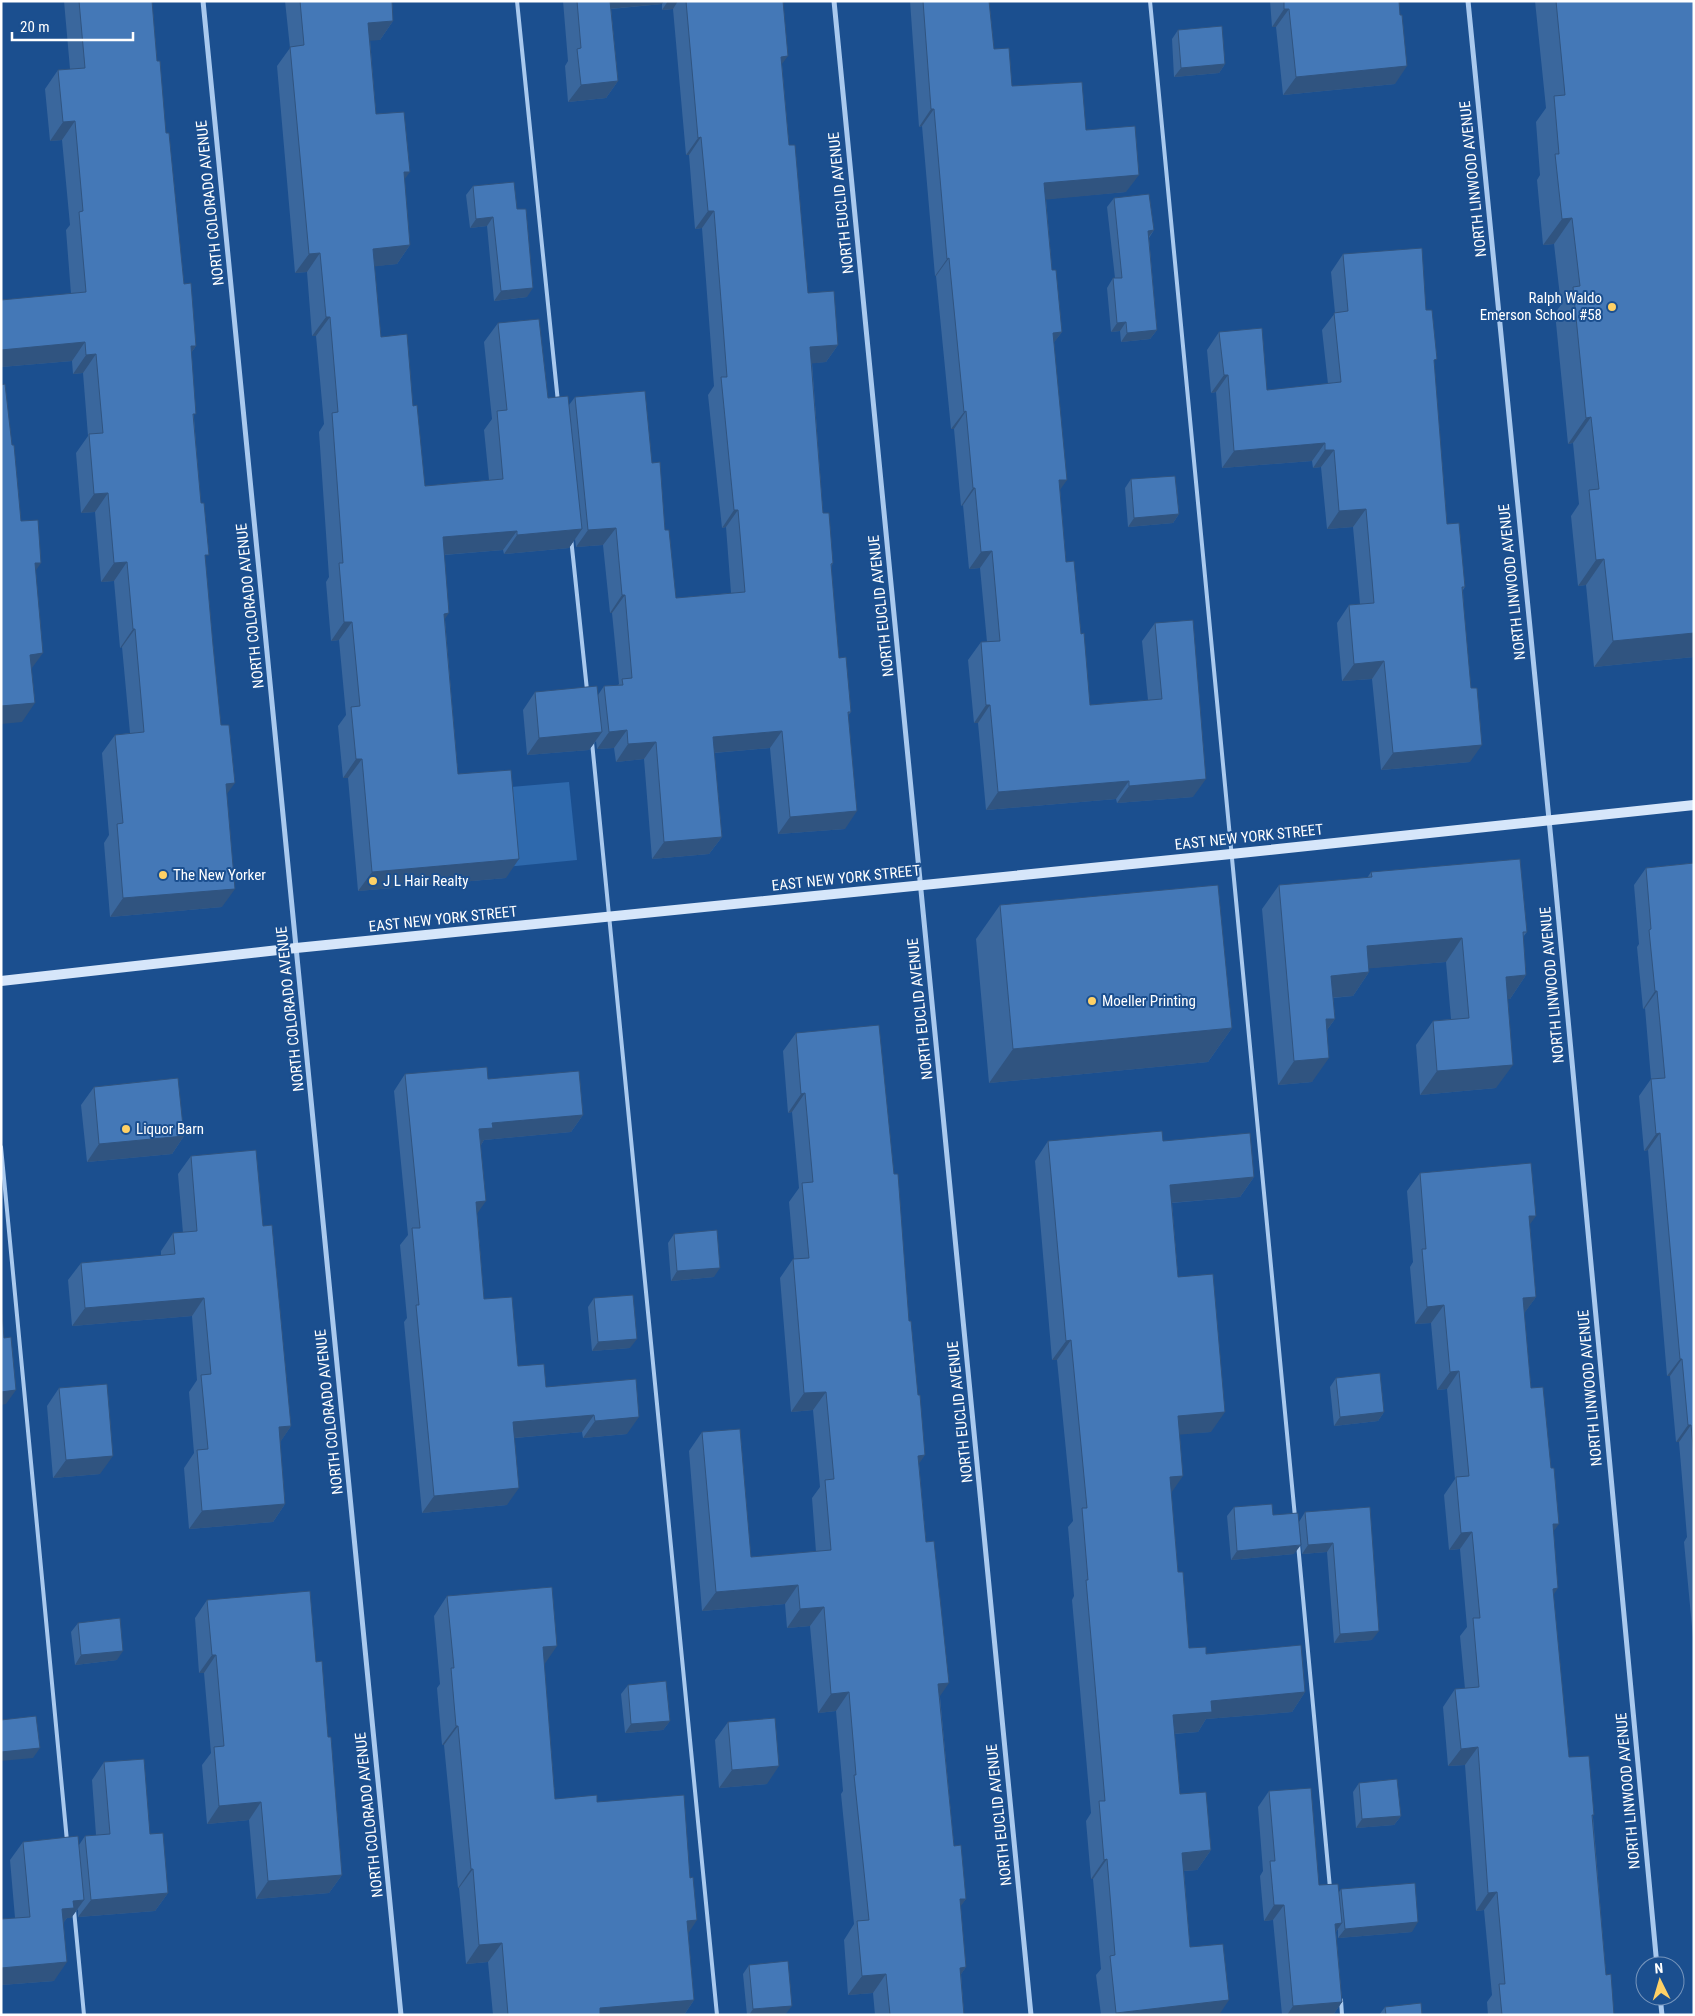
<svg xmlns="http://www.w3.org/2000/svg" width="1695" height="2016" font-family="'Roboto Condensed',sans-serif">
<rect width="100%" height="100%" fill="#1b4f8f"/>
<path fill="#2e69ad" d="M569,782L577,860L505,867L498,788Z"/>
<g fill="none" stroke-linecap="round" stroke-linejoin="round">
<path stroke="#a9c9ee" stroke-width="4" d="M517,1L558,402
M1150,1L1295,1517
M571,538L587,690
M592,742L717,2015
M1,1147L67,1841
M1298,1544L1330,1888
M74,1910L84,2015
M1341,2000L1342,2015"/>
<path stroke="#a9c9ee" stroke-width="5" d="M203,1L401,2015
M834,1L1031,2015
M1468,1L1554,870L1657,1966
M1660,1996L1662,2015"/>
<path stroke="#d6e6fa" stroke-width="10" d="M1,981L296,948L1231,854L1694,805"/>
</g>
<path fill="#3a679d" d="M64,1H152L157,61L184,284L196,346L191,353L194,418L205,560L227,794L222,907L110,917L104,843L109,835L102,753L115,735L130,733L122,647L120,648L114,581L101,582L95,512L81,513L76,453L88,436L83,373L73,374L72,361L1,367V300L71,294L66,230L70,225L62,140L50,141L45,89L58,70L70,69Z
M285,1H392L393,21L380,40H370L376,114L404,179L410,245L397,264L374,266L381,337L413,406L425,486L489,480L484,430L492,419L484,342L498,323L548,398L569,405L575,397L652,463L665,530L676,598L731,593L726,527L722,528L708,395L714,386L702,228L695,229L689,155H686L673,9L662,10V4L611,9L618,81L606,98L568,102L565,66L568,61L563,1H783L782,65L789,145L808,293L838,345L826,362L812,363L823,513L833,563L831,567L839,658L851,712L848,715L845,829L778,834L770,748L714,753L722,837L709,854L652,859L644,759L616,762L614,748L597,749L596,741L589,750L527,755L523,710L535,692L598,695L604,686L618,685L619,684L612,613H610L603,545L576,547L575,539L569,548L504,554L503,550L444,555L445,620L458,774L506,878L358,891L348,778H343L338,726L346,715L339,640L331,641L326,582L329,577L319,432L324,424L316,336H312L307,272L295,273L277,66L290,48Z
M910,1H989L994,49L1012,86L1086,130L1126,192L1046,199L1052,270L1062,332L1054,342L1060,490L1066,562L1081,634L1090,705L1148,700L1142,641L1155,623L1193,797L1117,803L1116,799L986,810L978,723H974L968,660L981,642H987L980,568L969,569L963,505L961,506L954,429H951L936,276H935L922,126L919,127Z
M1270,1H1399L1395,84L1283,95L1276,27H1272Z
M1535,1H1694V657L1594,667L1586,585L1578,586L1571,516L1579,504L1573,443L1568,444L1555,313L1561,305L1554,244L1543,245L1537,180L1540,175L1536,122L1546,108Z
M1178,30L1225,64L1219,73L1174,77L1172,39Z
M473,186L517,209L527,297L494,301L487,226L470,228L466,195Z
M1114,198L1154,230L1149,238L1157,330L1150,339L1121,342L1120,331L1111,332L1107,288L1113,278H1115L1107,207Z
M1343,254L1426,310L1434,363L1447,524L1465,587L1463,590L1470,762L1381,770L1372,679L1342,681L1337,623L1349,605L1360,604L1353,527L1327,529L1321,467L1313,468L1312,461L1222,468L1216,392L1211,393L1207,350L1219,332L1267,390L1328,384L1322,330L1335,313L1331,272Z
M1131,479L1179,514L1173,523L1128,527L1125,488Z
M1694,863V1648L1684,1542L1687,1537L1679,1442H1676L1670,1376H1667L1648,1150L1644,1151L1639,1096L1651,1079L1645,1008L1643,1009L1637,947L1639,944L1634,885L1646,868Z
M1371,872L1527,932L1523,937L1526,975L1510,999H1507L1496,1088L1420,1095L1416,1045L1433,1021L1451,1019L1446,962L1369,968V972L1353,996L1333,998L1335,1019L1327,1030L1312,1082L1278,1085L1262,909L1279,885L1367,878Z
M1000,905L1232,1028L1208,1062L989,1083L976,939Z
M796,1033L919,1464L940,1697L954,1846L966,1899L960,1906L966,1967L961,1974L964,2015H875L873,1993L848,1995L844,1940L854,1924L841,1794L843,1791L836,1711L818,1713L810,1626L787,1628L785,1604L702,1611L689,1451L702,1432L751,1557L816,1552L812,1498L820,1487L813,1410L791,1412L780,1278L793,1259H794L789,1202L799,1188L792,1112L788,1113L783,1051Z
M405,1074L488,1079L583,1115L571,1132L484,1140L481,1145L477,1214L484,1299L518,1366L546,1387L627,1434L583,1438L582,1432L515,1438L507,1505L422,1513L404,1322L407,1318L400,1245L408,1235L394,1091Z
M94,1087L184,1136L172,1154L87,1162L81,1105Z
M1048,1141H1163L1254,1177L1240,1197L1172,1203L1178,1277L1211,1432L1179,1434L1171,1493L1178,1572L1189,1648L1206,1654L1305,1692L1292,1712L1206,1719L1198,1732L1174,1734L1180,1794L1211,1850L1197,1870L1184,1871L1190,1947L1219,2015H1101L1096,1975L1101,1969L1093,1879H1091L1086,1821L1091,1813L1072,1600L1074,1596L1068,1527L1073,1521L1057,1360H1052L1035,1161Z
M191,1156L263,1226L291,1426L280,1442L285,1504L273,1522L189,1529L184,1468L194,1453L189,1392L197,1380L192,1316L72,1326L68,1280L81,1263L161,1256V1251L173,1233H183L178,1174Z
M1420,1173L1529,1225L1536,1297L1524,1313L1531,1388L1553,1531V1596L1569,1757L1593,1817L1606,1975L1614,2015H1488L1487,2002L1492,1995L1484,1910L1476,1911L1465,1765L1448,1766L1443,1707L1455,1689H1465L1460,1636L1467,1627L1460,1549L1449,1550L1444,1495L1455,1479L1447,1389L1437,1390L1431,1323L1415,1324L1410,1267L1413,1262L1407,1191Z
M674,1234L714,1277L671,1281L668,1243Z
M594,1298L630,1348L592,1351L588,1307Z
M1336,1378L1384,1412L1378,1421L1334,1426L1330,1387Z
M59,1388L100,1474L53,1478L47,1406Z
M1234,1507L1273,1515L1294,1554L1231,1560L1227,1516Z
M1370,1507L1372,1640L1334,1643L1327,1552L1302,1554L1299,1522L1305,1512Z
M447,1596L544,1664L555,1799L597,1802L688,1933L694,2000L684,2015H493L488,1962L466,1964L459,1888H458L444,1745H442L437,1688L440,1684L434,1616Z
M207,1600L316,1662L328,1737L342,1875L329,1893L256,1899L249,1820L207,1824L202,1765L211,1753L204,1673H199L195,1618Z
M78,1623L117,1660L75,1665L71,1632Z
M628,1685L670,1721L663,1730L625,1733L621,1694Z
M728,1722L767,1784L719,1788L715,1740Z
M104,1762L150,1834L168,1893L155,1911L78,1917V1909L71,1918H67L63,1923L54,1981L1,1985V1919L15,1918L10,1860L23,1842L79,1845L85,1836L96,1835L92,1780Z
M1359,1783L1401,1816L1394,1825L1356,1828L1353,1792Z
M1269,1791L1319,1885L1339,1892L1341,1889L1412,1932L1338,1938V1929L1336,1932L1342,2002L1333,2015H1282L1273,1920L1264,1921L1260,1876L1263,1871L1258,1807Z
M749,1965L785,2015H747L743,1974Z
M1385,2007L1422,2015H1379Z"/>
<path fill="#305480" d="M603,1H664L662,4L597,10Z
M668,1H678L673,9L662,10Z
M1284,9H1289L1276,27H1272Z
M393,21L380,40L355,42L368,23Z
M788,56L775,73L781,57Z
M1225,64L1219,73L1174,77L1181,68Z
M1407,66L1395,84L1283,95L1296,77Z
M618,81L606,98L568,102L581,85Z
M931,109H934L922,126L919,127Z
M75,121L62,140L50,141L63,122Z
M701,137L689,155H686L698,138Z
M404,172H410L396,191Z
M1139,175L1126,192L1032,201L1044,183Z
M708,211H714L702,228L695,229Z
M493,217L487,226L470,228L476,219Z
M1572,218L1554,244L1543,245L1562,219Z
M1154,230L1147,239L1148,231Z
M410,245L397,264L360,268L373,249Z
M320,253L307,272L295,273L309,254Z
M949,258L936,276H935L947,259Z
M533,288L527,297L494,301L501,291Z
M326,317H330L316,336H312Z
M1126,322L1120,331L1111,332L1117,323Z
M1157,330L1150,339L1121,342L1127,333Z
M1062,332L1049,349L1053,333Z
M85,342L72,361L1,367V350Z
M838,345L826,362L798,365L810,347Z
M191,346H196L183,364Z
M96,354L83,373L73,374L86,355Z
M1224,375H1228L1216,392L1211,393Z
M966,411L954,429H951L964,412Z
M1591,417L1573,443L1568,444L1586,418Z
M1325,443L1312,461L1222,468L1234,451Z
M1325,450H1334L1321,467L1313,468Z
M1059,480H1067L1055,497Z
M973,488H975L963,505L961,506Z
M108,493L95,512L81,513L94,494Z
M1366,509L1353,527L1327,529L1339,511Z
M734,510H738L726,527L722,528Z
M1179,514L1173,523L1128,527L1134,518Z
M616,528L603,545L576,547L588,530Z
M582,529L569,548L504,554L517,535Z
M517,531L503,550L429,556L443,537Z
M992,551L980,568L969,569L981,552Z
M1604,559L1586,585L1578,586L1596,560Z
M127,562L114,581L101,582L114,563Z
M35,563H41L28,582Z
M622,595H625L612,613H610Z
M449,613L436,632L444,614Z
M344,622H352L339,640L331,641Z
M133,629H135L122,647L120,648Z
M1694,633V657L1594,667L1613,641Z
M43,653L29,672L30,655Z
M1384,661L1372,679L1342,681L1354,664Z
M35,703L22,722L1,724V706Z
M986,705H990L978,723H974Z
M627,730L614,748L597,749L609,732Z
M782,731L770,748L701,754L713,737Z
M602,732L589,750L527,755L539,738Z
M656,742L644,759L616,762L628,744Z
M1482,745L1470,762L1381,770L1393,753Z
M356,759H362L348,778H343Z
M1206,779L1193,797L1117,803L1129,786Z
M1129,781L1116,799L986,810L998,792Z
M235,783L221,802L226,784Z
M857,811L845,829L778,834L790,817Z
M722,837L709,854L652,859L664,842Z
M519,859L506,878L358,891L372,872Z
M235,889L222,907L110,917L123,898Z
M1462,938L1446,962L1350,970L1367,946Z
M1369,972L1353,996L1315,999L1331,976Z
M1526,975L1510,999L1489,1001L1506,977Z
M1655,991H1657L1645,1008L1643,1009Z
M1326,1019H1335L1318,1042Z
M1232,1028L1208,1062L989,1083L1013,1049Z
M1329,1058L1312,1082L1278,1085L1294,1061Z
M1513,1065L1496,1088L1420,1095L1437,1071Z
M805,1093L792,1112L788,1113L801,1094Z
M583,1115L571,1132L484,1140L481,1145L479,1129L492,1123Z
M1660,1133L1648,1150L1644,1151L1656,1134Z
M184,1136L172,1154L87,1162L99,1144Z
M1254,1177L1240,1197L1156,1204L1170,1185Z
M486,1201L474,1218L476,1202Z
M1529,1216H1536L1523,1234Z
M720,1268L714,1277L671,1281L677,1271Z
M1536,1297L1523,1315V1298Z
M204,1298L192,1316L72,1326L85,1308Z
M1444,1305L1431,1323L1415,1324L1427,1307Z
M637,1339L630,1348L592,1351L598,1342Z
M1071,1340L1057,1360H1052L1066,1341Z
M1680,1359H1682L1670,1376H1667Z
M1459,1371L1447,1389L1437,1390L1450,1372Z
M16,1390L6,1404L1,1405V1392Z
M826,1392L813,1410L791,1412L804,1393Z
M1225,1412L1211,1432L1164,1436L1178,1416Z
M1384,1412L1378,1421L1334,1426L1340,1417Z
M594,1415L582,1432L501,1439L513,1422Z
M639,1417L627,1434L583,1438L595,1421Z
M1688,1425H1691L1679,1442H1676Z
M291,1426L279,1444V1427Z
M925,1455L912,1474L918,1456Z
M113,1456L100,1474L53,1478L66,1460Z
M1183,1476L1169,1496L1170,1477Z
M519,1488L507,1505L422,1513L434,1496Z
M285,1504L273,1522L189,1529L202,1511Z
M1553,1524H1559L1546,1542Z
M1472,1532L1460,1549L1449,1550L1461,1533Z
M1333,1543L1327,1552L1302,1554L1308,1545Z
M1301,1545L1294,1554L1231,1560L1237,1551Z
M798,1585L785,1604L702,1611L716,1592Z
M1558,1588L1546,1606L1553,1589Z
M824,1607L810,1626L787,1628L800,1609Z
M1379,1631L1372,1640L1334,1643L1340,1634Z
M557,1646L544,1665L543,1647Z
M123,1651L117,1660L75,1665L81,1655Z
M212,1655H216L204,1673H199Z
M949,1683L936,1702L938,1684Z
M849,1692L836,1711L818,1713L831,1694Z
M1305,1692L1292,1712L1206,1719L1198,1732L1159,1735L1173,1715L1211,1701Z
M670,1721L663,1730L625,1733L631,1724Z
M456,1726H458L444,1745H442Z
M1478,1747L1465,1765L1448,1766L1461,1749Z
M40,1748L33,1758L1,1761V1752Z
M779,1766L767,1784L719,1788L732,1770Z
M261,1802L249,1820L207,1824L219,1806Z
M1401,1816L1394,1825L1356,1828L1362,1819Z
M1211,1850L1197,1870L1168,1872L1182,1853Z
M1107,1859L1093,1879H1091L1104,1860Z
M471,1869H473L459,1888H458Z
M342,1875L329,1893L256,1899L268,1881Z
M1497,1892L1484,1910L1476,1911L1488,1893Z
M168,1893L155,1911L78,1917L91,1900Z
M960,1899H966L952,1918Z
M84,1900L71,1918H67L61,1926L62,1909L73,1901Z
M1274,1905H1284L1273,1920L1264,1921Z
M697,1920L684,1940L687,1921Z
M1418,1922L1412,1932L1338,1938L1345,1929Z
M1342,1923L1331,1939L1335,1924Z
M502,1943L488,1962L466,1964L479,1945Z
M67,1962L54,1981L1,1985V1968Z
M966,1967L953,1986L960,1968Z
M886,1974L873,1993L848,1995L862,1976Z
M694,2000L684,2015H595L600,2008Z
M1229,2000L1219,2015H1115L1116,2013Z
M1342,2002L1333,2015H1287L1293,2006Z
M792,2006L785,2015H749L753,2009Z"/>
<path fill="#4478b7" stroke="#305480" d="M79,1H152L157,61H160L166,133H169L184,284L191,283L196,346H191L196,414H193L201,503H204L209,555H205L213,645L221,725H229L235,783L226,784L235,889L123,898L117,824L123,823L115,735L144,732L135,629H133L127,562L114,563L108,493L94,494L89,434L103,433L96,354L86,355L85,342L1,350V300L86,292L79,212L83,211L75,121L63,122L58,70L85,68Z
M300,1H392L393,21L368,23L376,114L404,112L410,172H404L410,245L373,249L381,337L407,334L413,406L417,405L425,486L503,479L497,411L507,410L498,323L539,319L548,398L568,396L582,529L517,535V531L443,537L449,613L444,614L458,774L511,770L519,859L372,872L362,759H356L351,707L360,706L352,622H344L339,563H343L332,413L338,412L330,317H326L320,253L309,254L290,47L304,45Z
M577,1H610L618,81L581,85L577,49L581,48Z
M686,1H783L788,56L781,57L789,145H795L808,293L834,291L838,345L810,347L823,513H829L833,563L831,564L839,658L846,657L851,712H848L857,811L790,817L782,731L713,737L722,837L664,842L656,742L628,744L627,730L609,732L604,686L623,685L622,679L632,678L625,595H622L616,528L588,530L575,397L645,391L652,463L660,462L665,530H669L676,598L745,592L738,510H734L721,377H727L714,211H708L701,137L698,138Z
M923,1H989L994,49L1009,48L1012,86L1082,82L1086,130L1135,126L1139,175L1044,183L1052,270H1056L1062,332L1053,333L1067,480H1059L1066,562L1074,561L1081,634L1084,633L1090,705L1162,699L1155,623L1193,620L1206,779L1129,786V781L998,792L990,705H986L981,642L1000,641L992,551L981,552L975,488H973L966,411L964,412L949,258L947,259L934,109H931Z
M1284,1H1399L1400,15H1402L1407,66L1296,77L1289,9H1284Z
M1556,1H1694V633L1613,641L1604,559L1596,560L1589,490L1599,489L1591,417L1586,418L1573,287L1580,286L1572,218L1562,219L1555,154H1559L1554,96L1565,95Z
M1222,26L1225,64L1181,68L1178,30Z
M514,182L517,209H526L533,288L501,291L493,217L476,219L473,186Z
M1149,194L1154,230L1148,231L1157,330L1127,333L1126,322L1117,323L1113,278H1122L1114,198Z
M1422,248L1426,310H1432L1437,359L1434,360L1447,524L1459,523L1465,587H1462L1471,688H1477L1482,745L1393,753L1384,661L1354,664L1349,605L1374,603L1366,509L1339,511L1334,450H1325V443L1234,451L1228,375H1224L1219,332L1262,328L1267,390L1341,382L1334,313L1348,311L1343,254Z
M5,384L12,445H14L21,521L38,520L41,563H35L43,653L30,655L35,703L1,706V385Z
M1175,476L1179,514L1134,518L1131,479Z
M597,686L602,732L539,738L535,692Z
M1520,859L1527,932H1523L1526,975L1506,977L1513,1065L1437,1071L1433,1021L1469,1018L1462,938L1367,946L1369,972L1331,976L1335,1019H1326L1329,1058L1294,1061L1279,885L1372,877L1371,872Z
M1694,863V1456L1691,1425H1688L1682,1359H1680L1660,1133L1656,1134L1651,1079L1665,1078L1657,991H1655L1649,930L1651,929L1646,868Z
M1218,885L1232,1028L1013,1049L1000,905Z
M879,1025L894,1174H898L909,1321H911L918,1395H920L925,1455L918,1456L926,1542L934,1541L949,1683L938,1684L954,1846L961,1845L966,1899H960L966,1967L960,1968L964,2015H890L886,1974L862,1976L857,1921L869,1920L854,1775H856L849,1692L831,1694L824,1607L800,1609L798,1585L716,1592L702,1432L740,1429L751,1557L831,1550L825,1480L834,1479L826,1392L804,1393L793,1259L809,1258L802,1183L813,1182L805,1093L801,1094L796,1033Z
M487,1067L488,1079L579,1071L583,1115L492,1123L493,1128L479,1129L486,1201L476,1202L484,1299L512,1297L518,1366L544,1364L546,1387L636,1379L639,1417L595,1421L594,1415L513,1422L519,1488L434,1496L416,1305H419L412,1228H420L405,1074Z
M178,1078L184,1136L99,1144L94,1087Z
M1162,1131L1163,1141L1250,1133L1254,1177L1170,1185L1178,1277L1213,1274L1225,1412L1178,1416L1183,1476L1170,1477L1178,1572H1183L1189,1648L1206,1647V1654L1301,1645L1305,1692L1211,1701L1212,1712L1173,1715L1180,1794L1206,1792L1211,1850L1182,1853L1190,1947L1223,1944L1229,2000L1116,2013L1110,1956L1115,1955L1107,1859L1104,1860L1099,1801H1105L1086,1580H1088L1082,1508H1087L1071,1340L1066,1341L1048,1141Z
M256,1150L263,1226L272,1225L291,1426L279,1427L285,1504L202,1511L197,1450L208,1449L201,1375L211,1374L204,1298L85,1308L81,1263L175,1254L173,1233L197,1231L191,1156Z
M1531,1163L1536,1216H1529L1536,1297L1523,1298L1531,1388L1543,1387L1551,1468H1554L1559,1524H1553L1558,1588L1553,1589L1569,1757L1589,1756L1594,1815H1592L1606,1975L1611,1974L1614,2015H1502L1499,1984H1505L1497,1892L1488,1893L1478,1747L1461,1749L1455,1689L1479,1687L1473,1618H1480L1472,1532L1461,1533L1456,1477L1469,1476L1459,1371L1450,1372L1444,1305L1427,1307L1422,1249H1426L1420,1173Z
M717,1230L720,1268L677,1271L674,1234Z
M633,1295L637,1339L598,1342L594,1298Z
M1,1301L4,1338L11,1337L16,1390L1,1392Z
M1380,1373L1384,1412L1340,1417L1336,1378Z
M107,1384L113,1456L66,1460L59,1388Z
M1272,1504L1273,1515L1298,1513L1301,1545L1237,1551L1234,1507Z
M1370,1507L1379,1631L1340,1634L1333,1543L1308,1545L1305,1512Z
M552,1587L557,1646L543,1647L555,1799L597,1795V1802L684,1795L690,1878L693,1877L697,1920L687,1921L694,2000L600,2008V2015H508L502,1943L479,1945L473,1869H471L458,1726H456L451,1668H454L447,1596Z
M310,1591L316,1662L322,1661L328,1737H331L342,1875L268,1881L261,1802L219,1806L214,1747L224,1746L216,1655H212L207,1600Z
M120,1618L123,1651L81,1655L78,1623Z
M666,1681L670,1721L631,1724L628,1685Z
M36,1716L40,1748L1,1752V1720Z
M775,1718L779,1766L732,1770L728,1722Z
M144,1759L150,1834L163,1833L168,1893L91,1900L85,1836L110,1834L104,1762Z
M1397,1779L1401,1816L1362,1819L1359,1783Z
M1311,1788L1319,1885L1338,1884L1342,1923L1335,1924L1342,2002L1293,2006L1284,1905H1274L1270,1861H1275L1269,1791Z
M78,1836L84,1900L73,1901L74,1908L62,1909L67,1962L1,1968V1919L30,1917L23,1842Z
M1415,1883L1418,1922L1345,1929L1341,1889Z
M788,1961L792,2006L753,2009L749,1965Z
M1421,2003L1422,2015H1386L1385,2007Z"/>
<g fill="#ffd166" stroke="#1b4f8f" stroke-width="2">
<circle cx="1612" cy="307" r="5"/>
<circle cx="163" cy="875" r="5"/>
<circle cx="373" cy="881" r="5"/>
<circle cx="1092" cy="1001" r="5"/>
<circle cx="126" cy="1129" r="5"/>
</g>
<g text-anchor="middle" stroke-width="4" stroke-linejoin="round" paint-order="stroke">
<g font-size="15" fill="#fff" stroke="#1b4f8f">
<text transform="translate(1473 179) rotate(-96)" y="5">NORTH LINWOOD AVENUE</text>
<text transform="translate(210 203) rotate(-96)" y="5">NORTH COLORADO AVENUE</text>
<text transform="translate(841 203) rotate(-96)" y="5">NORTH EUCLID AVENUE</text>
<text transform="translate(1512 582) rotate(-96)" y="5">NORTH LINWOOD AVENUE</text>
<text transform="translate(250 606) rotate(-96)" y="5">NORTH COLORADO AVENUE</text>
<text transform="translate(881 606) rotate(-96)" y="5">NORTH EUCLID AVENUE</text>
<text transform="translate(1249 837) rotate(-6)" y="5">EAST NEW YORK STREET</text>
<text transform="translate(846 878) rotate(-6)" y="5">EAST NEW YORK STREET</text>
<text transform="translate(443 919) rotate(-6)" y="5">EAST NEW YORK STREET</text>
<text transform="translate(1552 985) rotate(-95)" y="5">NORTH LINWOOD AVENUE</text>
<text transform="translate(290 1009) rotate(-96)" y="5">NORTH COLORADO AVENUE</text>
<text transform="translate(920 1009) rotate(-96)" y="5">NORTH EUCLID AVENUE</text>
<text transform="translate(1590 1388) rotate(-95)" y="5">NORTH LINWOOD AVENUE</text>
<text transform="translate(329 1412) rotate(-96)" y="5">NORTH COLORADO AVENUE</text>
<text transform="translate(960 1412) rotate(-96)" y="5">NORTH EUCLID AVENUE</text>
<text transform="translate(1628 1791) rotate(-95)" y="5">NORTH LINWOOD AVENUE</text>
<text transform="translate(369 1815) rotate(-96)" y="5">NORTH COLORADO AVENUE</text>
<text transform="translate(999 1815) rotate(-96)" y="5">NORTH EUCLID AVENUE</text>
</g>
<g font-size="15" fill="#fff" stroke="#1b4f8f" text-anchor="start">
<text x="1602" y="303" text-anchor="end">Ralph Waldo<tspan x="1602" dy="17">Emerson School #58</tspan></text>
<text x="173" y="880">The New Yorker</text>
<text x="383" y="886">J L Hair Realty</text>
<text x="1102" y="1006">Moeller Printing</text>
<text x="136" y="1134">Liquor Barn</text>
</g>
</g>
<rect width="1695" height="2016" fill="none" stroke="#ffffff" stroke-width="5"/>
<g transform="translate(1660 1981) rotate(355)"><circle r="24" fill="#1b4f8f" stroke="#7695bc"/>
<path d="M0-4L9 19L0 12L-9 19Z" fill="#ffd166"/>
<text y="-8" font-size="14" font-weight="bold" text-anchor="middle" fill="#ffffff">N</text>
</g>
<path d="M12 32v8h121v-8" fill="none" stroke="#ffffff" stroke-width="2.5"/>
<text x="20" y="32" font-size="15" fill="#ffffff" stroke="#1b4f8f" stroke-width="4" paint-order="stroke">20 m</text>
</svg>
